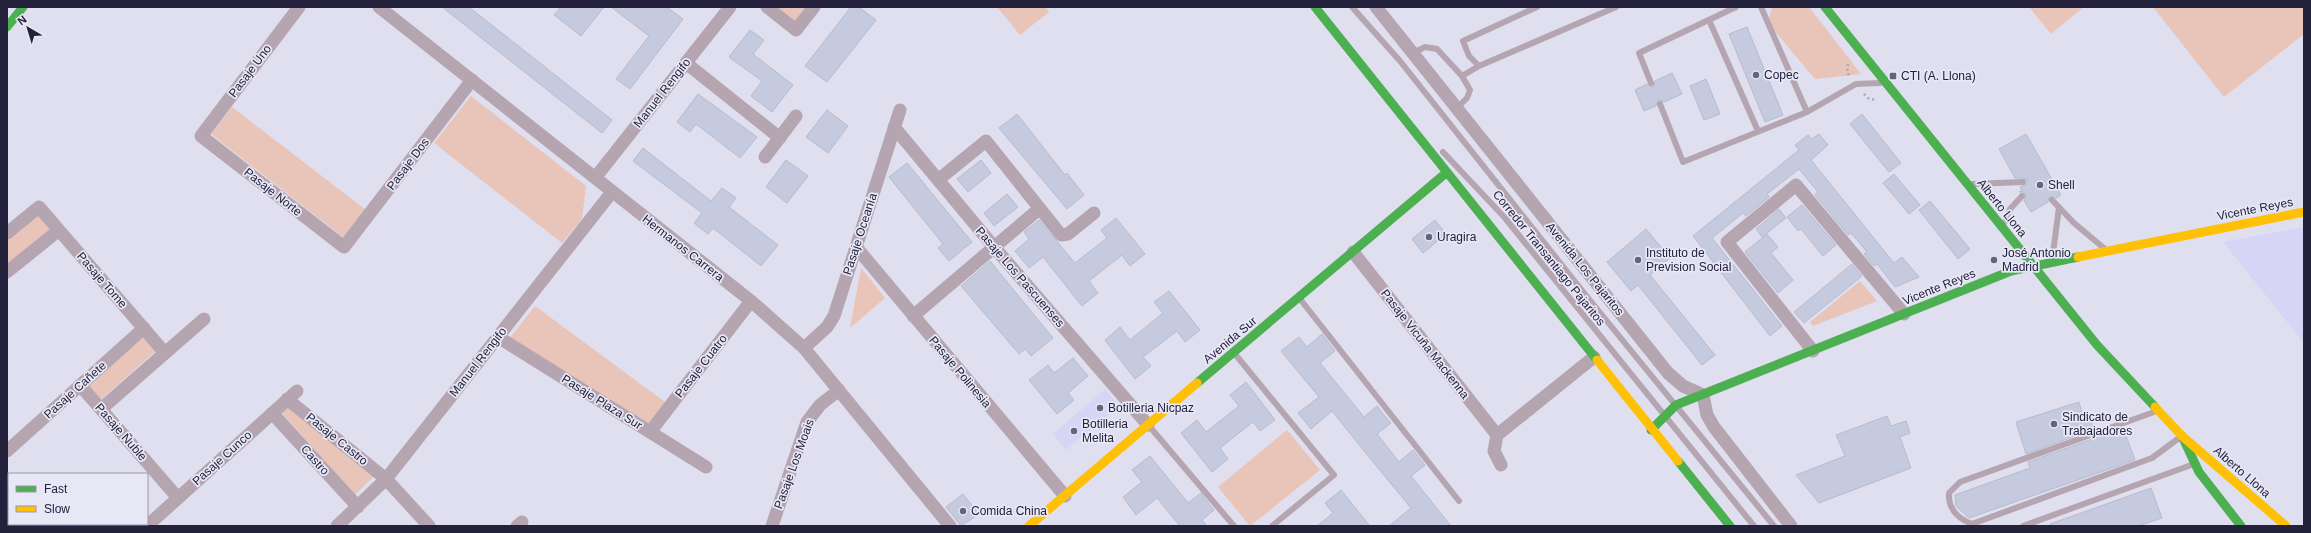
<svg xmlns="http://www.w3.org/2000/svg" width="2311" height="533" font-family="Helvetica,sans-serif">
<rect width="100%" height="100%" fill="#dfdfef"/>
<path fill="#d6d5f6" d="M2304,227V343L2223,242Z
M1105,389L1119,406L1066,450L1053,434Z"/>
<path fill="#e9c4b9" d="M775,7H809L796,23Z
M997,7H1046L1049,12L1020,35Z
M1772,7H1809L1861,74L1815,79L1768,23Z
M2029,7H2084L2051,34Z
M2153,7H2304V34L2224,97Z
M471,96L586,186L582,219L562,243L434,143Z
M232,107L366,210L344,238L211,134Z
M38,214L50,229L7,264V239Z
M861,268L885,298L850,328Z
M1860,281L1877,301L1813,326L1810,322Z
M535,306L665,402L648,425L510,338Z
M145,336L157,350L99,401L87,386Z
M288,407L374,476L355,495L281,412Z
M1287,430L1320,470L1250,526L1218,487Z"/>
<path fill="#c5cade" stroke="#b6bbce" d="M442,7H469L612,120L602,133Z
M561,7H604L581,36L554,15Z
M611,7H667L683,19L630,89L616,79L649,36Z
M851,7H859L876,20L827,82L805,66Z
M1747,27L1783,115L1765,122L1729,34Z
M750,30L764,40L753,54L793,85L772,112L751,96L762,81L729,57Z
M1672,73L1682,94L1664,102L1658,100L1656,106L1644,111L1635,90L1647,84L1653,87L1655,81Z
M1706,79L1720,114L1704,120L1690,86Z
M698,94L757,137L740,158L696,124L690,132L677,122Z
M827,110L848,126L828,153L806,137Z
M1017,114L1065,175L1067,173L1084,195L1067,209L999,128Z
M1862,114L1901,163L1889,172L1850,124Z
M1819,134L1828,145L1811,160L1894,263L1902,257L1919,277L1895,287L1877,264L1874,266L1864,254L1867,252L1851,233L1848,235L1815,195L1818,192L1799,169L1767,194L1769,197L1746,216L1743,213L1712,238L1782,326L1770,336L1693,236L1799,150L1795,145L1808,135L1812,139Z
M2026,134L2061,195L2056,198L2049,197L2048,202L2031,212L2024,201L2026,194L2023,192H2019L2022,190L2020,187L2027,184V180L2023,178H2015L1999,149Z
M643,148L711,201L722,188L736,198L729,207L778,245L761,266L713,228L708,234L694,223L702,213L633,161Z
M786,160L808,176L787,203L766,187Z
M981,160L991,173L968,192L957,179Z
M907,163L972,242L949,261L938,248L943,244L889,177Z
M1894,174L1920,205L1909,214L1883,183Z
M1007,194L1018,207L994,226L984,213Z
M1930,201L1970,249L1958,259L1919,210Z
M1802,205L1836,245L1823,256L1801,229L1798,231L1787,217Z
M1779,209L1786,218L1762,237L1756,229Z
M1116,218L1145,254L1130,266L1122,255L1089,281L1098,293L1082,306L1043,257L1029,268L1015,251L1029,239L1024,232L1039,220L1075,263L1107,238L1101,230Z
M1435,220L1446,234L1423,253L1412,239Z
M1646,229L1670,258L1650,275L1715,355L1702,365L1638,285L1631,291L1607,262Z
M1767,234L1778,247L1771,253L1793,280L1778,293L1745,252Z
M990,261L1053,338L1031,356L1025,349L1019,354L961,286Z
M1852,264L1862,276L1804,323L1794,312Z
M1169,291L1200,330L1185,342L1177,331L1143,357L1151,366L1135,379L1105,340L1120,327L1130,340L1163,313L1154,302Z
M1322,334L1335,351L1320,363L1364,417L1377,406L1384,415L1391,423L1377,434L1399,462L1413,450L1425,465L1411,476L1451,526H1389L1411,508L1369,457L1332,411L1311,429L1298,413L1319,397L1281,351L1299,337L1307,347Z
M1073,358L1088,376L1068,393L1074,400L1057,414L1029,380L1048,365L1054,373Z
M1246,382L1275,420L1260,431L1253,422L1220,448L1228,459L1212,472L1181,433L1197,420L1206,432L1239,406L1230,395Z
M2079,402L2083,417L2089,415L2094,429L2026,454L2016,422Z
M1887,416L1891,426L1906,421L1910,433L1900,437L1911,468L1819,503L1796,475L1845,456L1836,435Z
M2123,428L2135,460L1969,518L1956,506L1955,495L2030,468L2028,462Z
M1150,456L1188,503L1201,493L1214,510L1202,520L1207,526H1180L1157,498L1136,515L1123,497L1142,482L1132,470Z
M2151,488L2162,518L2138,526H2051L2050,524Z
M1341,490L1370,526H1317L1333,513L1325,503Z
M963,494L979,514L961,526L946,507Z"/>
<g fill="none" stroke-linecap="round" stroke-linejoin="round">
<path stroke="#afa6b3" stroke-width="2.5" stroke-dasharray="2 3" stroke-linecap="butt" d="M1848,64L1847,73L1850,76
M1864,94L1868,98L1875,100"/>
<path stroke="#b5a5b0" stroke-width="6" d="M1352,7L1400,61L1584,293L1774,526
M1537,7L1463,41L1469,56L1479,66L1616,7
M1761,7L1807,112L1856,84L1880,83
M1709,20L1758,131
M1413,53L1425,47L1437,49L1462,76L1479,66
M1651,83L1639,53L1736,7
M1660,104L1683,162L1807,112
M1456,109L1467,98L1470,90L1462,76
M1443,152L1505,218L1754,526
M1973,184L2023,182
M2052,200L2074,223L2105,249
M2005,222L2010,209L2022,196
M2052,261L2059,207
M1300,299L1459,501
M1235,354L1334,475L1272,526
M2154,412L1960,482L1949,493C1948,509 1957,518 1972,524L2152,458L2179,438
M1150,427L1234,526
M2023,526L2194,464"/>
<path stroke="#b5a5b0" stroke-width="13" d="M299,7L201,136L344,247L472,80
M379,7L751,301L804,348L950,526
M767,7L796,30L814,7
M1376,7L1668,373L1683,386L1703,395L1707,415L1714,427L1791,526
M686,63L780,138
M894,127L994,247L1148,425
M765,157L796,116
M595,178L730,7
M938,180L986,141L1061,235L1068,234L1094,213
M7,233L39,207L165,353
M856,247L1065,496
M1353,252L1497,435
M7,272L59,230
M913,316L1039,209
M498,337L706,467
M804,348L827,327L834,316L900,110
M1813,351L1727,242L1796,185L1904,314
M80,385L178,498
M287,399L386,479L429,526
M101,409L204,319
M272,413L358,507
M650,432L751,301
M7,451L144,328
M1501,465L1494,451L1497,435L1594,357
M147,526L297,391
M337,526L386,479L612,192
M517,526L522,522
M772,526L807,422L820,405L839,390"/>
<path stroke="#4caf50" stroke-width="9" d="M1315,7L1597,360
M1825,7L2097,345L2155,407
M7,27L23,7
M1197,383L1446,173
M1651,430L1676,405L2011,271L2078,257
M2182,436L2199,472L2241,526
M1678,461L1730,526
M7,513L9,515"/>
<path stroke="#ffc107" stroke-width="9" d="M2078,257L2304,212
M1597,360L1678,461
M2155,407L2182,436L2286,526
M1029,526L1197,383"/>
</g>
<g fill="#65647b" stroke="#e8e7f6" stroke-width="1.5">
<circle cx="1756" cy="75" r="4"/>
<rect x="1889" y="72" width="8" height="8" rx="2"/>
<circle cx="2040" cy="185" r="4"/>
<circle cx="1429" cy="237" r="4"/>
<circle cx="1638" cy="260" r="4"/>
<circle cx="1994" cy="260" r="4"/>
<circle cx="1100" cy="408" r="4"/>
<circle cx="2054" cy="424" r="4"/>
<circle cx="1074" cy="431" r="4"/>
<circle cx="963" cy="511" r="4"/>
</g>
<g text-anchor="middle" stroke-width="3.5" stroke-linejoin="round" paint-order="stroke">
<g font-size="12" fill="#23213c" stroke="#e8e7f6">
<text transform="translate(250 71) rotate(-53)" y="4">Pasaje Uno</text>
<text transform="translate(662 93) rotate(-52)" y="4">Manuel Rengifo</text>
<text transform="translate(408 164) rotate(-53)" y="4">Pasaje Dos</text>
<text transform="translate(273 192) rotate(38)" y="4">Pasaje Norte</text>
<text transform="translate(2002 208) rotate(51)" y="4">Alberto Llona</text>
<text transform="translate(2255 209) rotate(-11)" y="4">Vicente Reyes</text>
<text transform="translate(860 234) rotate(-72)" y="4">Pasaje Oceanía</text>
<text transform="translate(683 248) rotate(38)" y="4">Hermanos Carrera</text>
<text transform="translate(1549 258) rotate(51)" y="4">Corredor Transantiago Pajaritos</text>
<text transform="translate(1585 269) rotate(51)" y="4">Avenida Los Pajaritos</text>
<text transform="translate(1020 277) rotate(49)" y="4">Pasaje Los Pascuenses</text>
<text transform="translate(102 280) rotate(49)" y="4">Pasaje Tome</text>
<text transform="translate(1939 287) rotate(-22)" y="4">Vicente Reyes</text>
<text transform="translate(1230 340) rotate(-40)" y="4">Avenida Sur</text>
<text transform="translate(1425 344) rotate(52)" y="4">Pasaje Vicuña Mackenna</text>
<text transform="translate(478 362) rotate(-52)" y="4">Manuel Rengifo</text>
<text transform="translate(701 366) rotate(-52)" y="4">Pasaje Cuatro</text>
<text transform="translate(960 372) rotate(50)" y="4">Pasaje Polinesia</text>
<text transform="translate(75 390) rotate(-42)" y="4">Pasaje Cañete</text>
<text transform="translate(602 402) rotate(32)" y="4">Pasaje Plaza Sur</text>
<text transform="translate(121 432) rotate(49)" y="4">Pasaje Ñuble</text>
<text transform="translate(337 439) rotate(39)" y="4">Pasaje Castro</text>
<text transform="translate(222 458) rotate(-42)" y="4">Pasaje Cunco</text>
<text transform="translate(315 460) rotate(48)" y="4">Castro</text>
<text transform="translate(794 464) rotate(-70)" y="4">Pasaje Los Moais</text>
<text transform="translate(2242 472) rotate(41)" y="4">Alberto Llona</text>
</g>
<g font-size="12" fill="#23213c" stroke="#e8e7f6" text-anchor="start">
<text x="1764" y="79">Copec</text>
<text x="1901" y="80">CTI (A. Llona)</text>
<text x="2048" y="189">Shell</text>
<text x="1437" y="241">Uragira</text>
<text x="1646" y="257">Instituto de<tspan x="1646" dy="14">Prevision Social</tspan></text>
<text x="2002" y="257">José Antonio<tspan x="2002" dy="14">Madrid</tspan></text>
<text x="1108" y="412">Botilleria Nicpaz</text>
<text x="2062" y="421">Sindicato de<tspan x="2062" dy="14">Trabajadores</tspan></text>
<text x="1082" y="428">Botilleria<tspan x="1082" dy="14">Melita</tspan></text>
<text x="971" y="515">Comida China</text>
</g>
</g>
<rect width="2311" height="533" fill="none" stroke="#23213c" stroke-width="16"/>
<rect x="8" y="473" width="140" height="52" fill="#e8e7f6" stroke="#9998ac"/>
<rect x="16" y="486" width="20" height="6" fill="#4caf50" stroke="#9998ac"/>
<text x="44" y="493" font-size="12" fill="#23213c">Fast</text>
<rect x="16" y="506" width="20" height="6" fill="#ffc107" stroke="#9998ac"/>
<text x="44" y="513" font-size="12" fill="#23213c">Slow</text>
<g transform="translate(28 28) rotate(322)" stroke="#e8e7f6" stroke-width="3" paint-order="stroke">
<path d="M0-3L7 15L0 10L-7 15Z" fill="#23213c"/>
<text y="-6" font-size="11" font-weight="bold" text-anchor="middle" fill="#23213c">N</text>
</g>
</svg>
